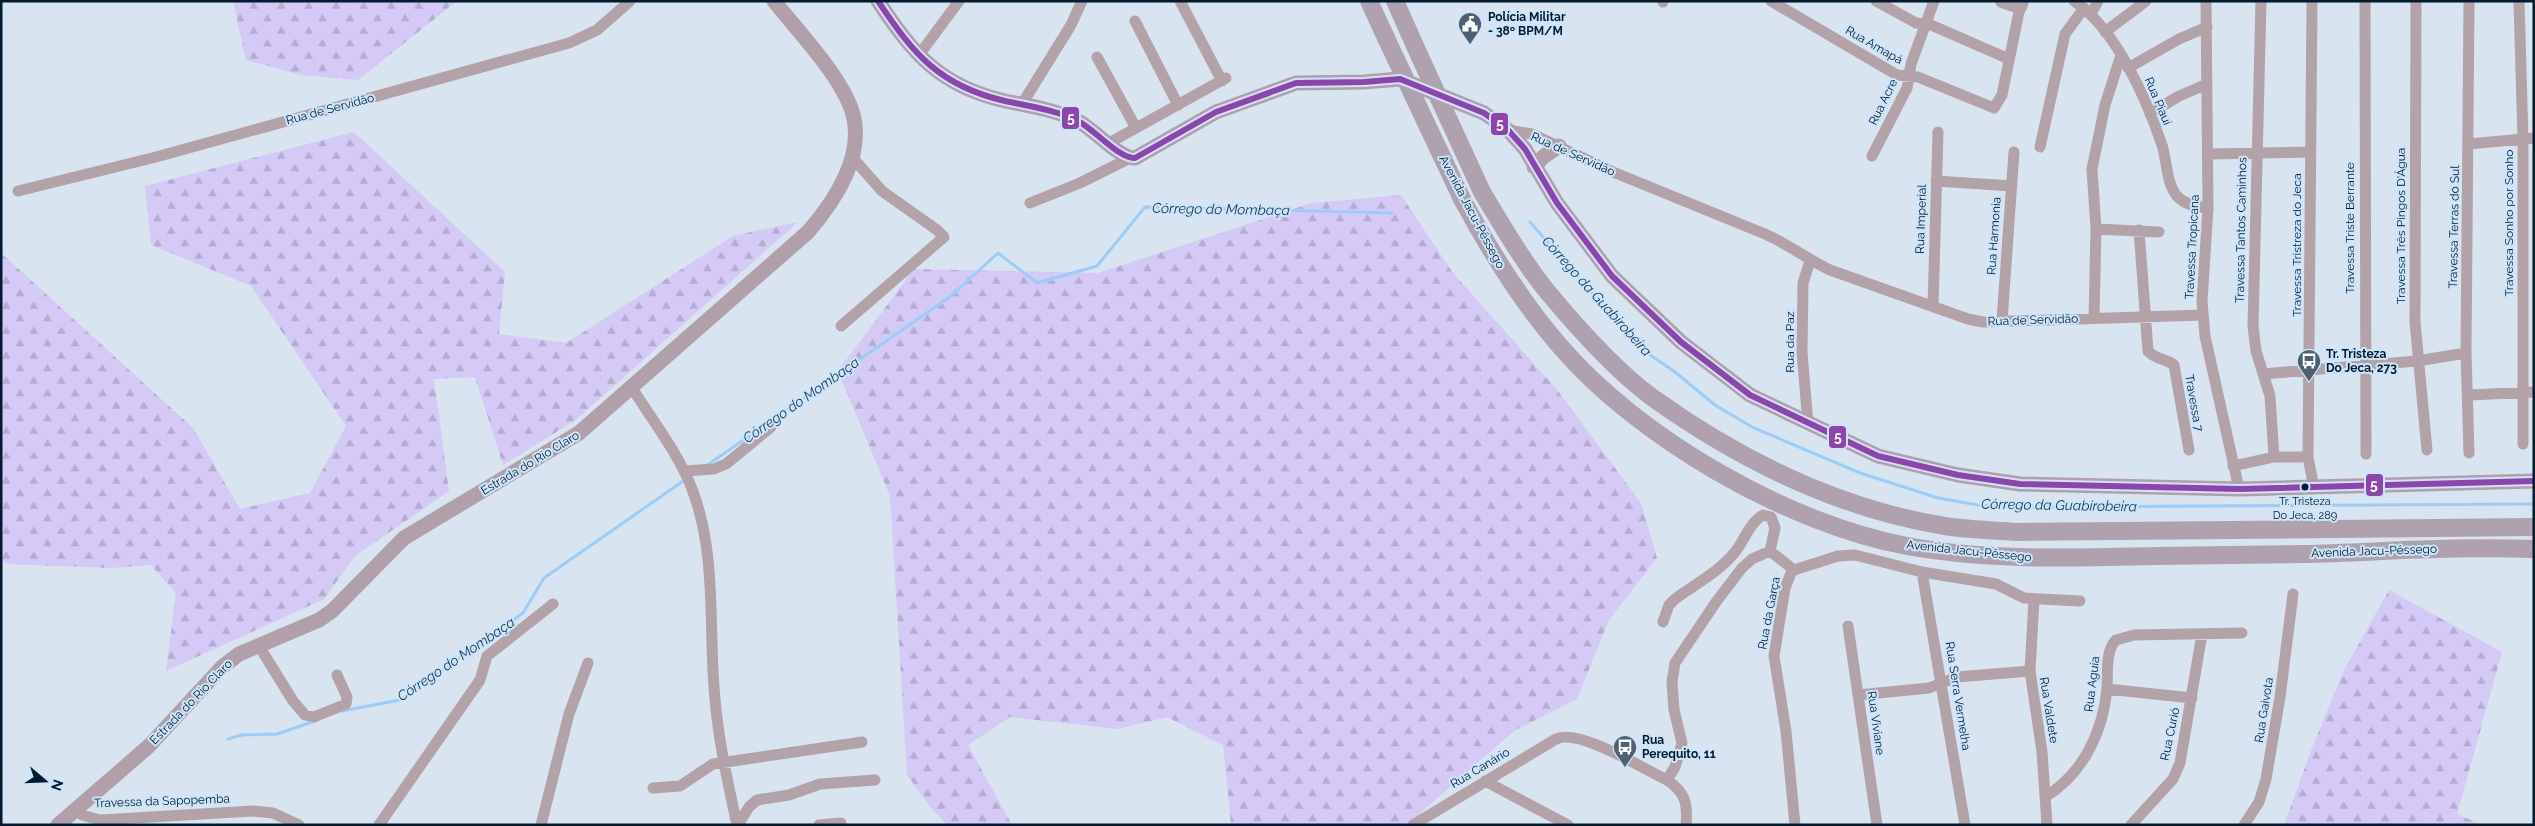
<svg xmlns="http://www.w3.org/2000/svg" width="2535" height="826" font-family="Raleway,sans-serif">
<defs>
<pattern id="forest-firs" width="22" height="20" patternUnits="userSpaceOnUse" patternTransform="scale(1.25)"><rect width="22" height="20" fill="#d5c9f5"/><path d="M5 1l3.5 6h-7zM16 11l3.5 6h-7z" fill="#b5acd2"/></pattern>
</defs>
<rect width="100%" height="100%" fill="#d8e4f0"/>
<path fill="url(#forest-firs)" d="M233,1H457L358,80L301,75L246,60Z
M354,132L505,272L499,334L566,343L733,236L798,222L577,419L503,465L475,377L434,379L449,491L355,556L324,599L166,671L176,593L151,565L111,568L7,564L1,559V253L193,428L240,509L310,493L346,426L251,286L151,245L145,186Z
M1401,195L1453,273L1558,391L1641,503L1657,558L1609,620L1577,699L1514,731L1407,825H1231L1223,745L1167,717L1118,729L1010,717L968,745L1012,825H947L929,805L907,775L890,496L838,371L914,269L1098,273L1312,203Z
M2389,590L2502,652L2457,814L2482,825H2284L2312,748L2343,672Z"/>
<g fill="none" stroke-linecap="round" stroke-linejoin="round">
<path stroke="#9acef8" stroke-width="3" d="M1530,222L1640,348L1675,372L1715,405L1752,427L1860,473L1938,498L1978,505L2036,507L2534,504
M706,466L951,296L998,253L1037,283L1097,266L1145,207L1392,213
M342,711L400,700L523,613L544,578L686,479
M228,739L242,735L277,734L315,721"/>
<path stroke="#b4a2a9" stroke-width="11" d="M1180,1L1222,81
M1771,1L1897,75L1918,77L1994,108L2002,95L2020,7
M1876,1L1916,23L1931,25L2009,59
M2074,1C2116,29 2146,98 2162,145C2167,160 2166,183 2177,196C2185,205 2197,207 2208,208
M2206,1L2208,208L2202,302L2205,336L2239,489
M2261,1L2253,326L2256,351L2270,396L2274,457
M2312,1L2308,457L2314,488
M2365,1L2366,454
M2416,1L2415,322L2427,450
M2519,1L2523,140V444
M1663,2V1
M2091,14L2098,1
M1135,21L1178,105
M2105,32L2146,1
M919,55L959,1
M1097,57L1136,128
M2128,68L2179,39L2207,27
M1022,104L1071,25L1082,1
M2150,114L2177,97L2207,84
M1508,130L1532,134L1613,172L1765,234C1788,244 1807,259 1830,270L1968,319L1983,322L2203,315
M1109,143L1226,78
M2469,144L2534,138
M2040,147L2065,34L2084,8
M2208,154L2311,152
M1872,156L1907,88L1911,64L1934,1
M1936,181L2012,186
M18,191L156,157L569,43L597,30L630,1
M1030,203L1080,183L1130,158
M2096,229L2159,232
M2139,230L2148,351C2156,360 2165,358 2174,365L2189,450
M1933,307L1938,132
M2094,318L2096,229L2092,169L2105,105L2121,55
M2002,321L2014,152
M841,326L944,237L937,230L882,191L852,157
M2263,374L2417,361L2466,353
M632,388C651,418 680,456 692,489C716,551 709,621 714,687C717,734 727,779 737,825
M2469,395L2534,392
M1808,424L1802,352L1803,283L1810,261
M2469,453L2466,353L2469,1
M2233,466L2274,457H2308
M684,471L714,469L726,464L771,427
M1922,572L1965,825
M2034,599L2030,671L2042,752L2047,825
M1663,622L1669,605L1675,599C1695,584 1719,572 1735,552C1744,541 1750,522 1763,515L1771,517L1775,528L1770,551
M1848,626L1877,825
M259,646L293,701L305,715L314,717L346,704L347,697L337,675
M2107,689L2192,698
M1858,695L1929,688L1957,677L2030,671
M1667,780L1675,767L1682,743L1674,710L1672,682L1675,663L1716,602L1742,568L1752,559L1770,551L1794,570
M1485,781L1568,825
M653,788L680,786L713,764L862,742
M2045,797C2083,774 2103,732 2107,688C2108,674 2105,651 2116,640L2134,635L2242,633
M77,808L82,815L100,820L253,811L273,813L299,825
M379,825L480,680L487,656L553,604
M541,825L569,714L588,663
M738,825L749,807L757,800L789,795L820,784L875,780
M819,825L841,823
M1413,825L1556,739C1579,728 1643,769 1667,780C1685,792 1688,803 1686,825
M1795,825L1786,731L1774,656L1785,588L1791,573L1794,570L1838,556L1855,555L1922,572L1996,584L2024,598L2080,601
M2131,825L2173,779L2180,763L2202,634
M2244,825L2259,802L2266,779L2280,697L2293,594"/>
<path stroke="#b4a2a9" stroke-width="14" d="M2002,1L2020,7L2022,1"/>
<path stroke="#b1a0a9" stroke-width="15" d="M878,1C914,55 940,86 1005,101C1029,106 1056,110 1078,121C1094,129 1119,159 1135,158L1216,112L1296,83L1364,82L1400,79L1484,113L1508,130L1525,149L1557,203L1612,276L1681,342L1750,395L1878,456L1958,475L2020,484L2239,489L2534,481
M1534,167L1543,157L1559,146
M58,825L149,746L222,667L239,654L319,620L332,611L404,538L579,433L808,232C835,201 866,154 852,111C840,75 798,31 774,1"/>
<path stroke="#afa2ae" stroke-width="18" d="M1369,1L1386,38
M1395,1L1420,57
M1482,192C1502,225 1522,260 1546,290C1575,325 1616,371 1653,398C1740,460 1839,509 1945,526C1969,530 1994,530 2017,532L2534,527
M1462,199C1490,251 1520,300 1559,345C1638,438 1788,524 1907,546C1989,561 2074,558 2156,556C2205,555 2254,555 2303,554C2380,552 2456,546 2534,549"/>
<path stroke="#afa2ae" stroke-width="18" d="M1386,38L1462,199
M1420,57L1482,192"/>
<g stroke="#cde5fa" stroke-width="10">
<path id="bus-1" d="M878,1C914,55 940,86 1005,101C1029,106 1056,110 1078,121C1094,129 1119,159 1135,158L1216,112L1296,83L1364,82L1400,79L1484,113L1508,130L1525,149L1557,203L1612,276L1681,342L1750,395L1878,456L1958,475L2020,484L2239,489L2534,481"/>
</g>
<use href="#bus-1" stroke="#8e44ad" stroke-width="6"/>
</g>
<defs>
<g id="civic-pin" transform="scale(1.25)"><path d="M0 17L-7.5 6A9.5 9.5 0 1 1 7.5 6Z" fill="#4d6172" stroke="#cde5fa"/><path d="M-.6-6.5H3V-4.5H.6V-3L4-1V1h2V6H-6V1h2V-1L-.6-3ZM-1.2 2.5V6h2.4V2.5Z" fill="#fff"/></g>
<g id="bus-pin" transform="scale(1.25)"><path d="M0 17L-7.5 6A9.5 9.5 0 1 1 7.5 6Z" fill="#4d6172" stroke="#cde5fa"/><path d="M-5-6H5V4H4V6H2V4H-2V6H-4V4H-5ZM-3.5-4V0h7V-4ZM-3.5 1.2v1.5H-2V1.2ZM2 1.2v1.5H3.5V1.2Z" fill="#fff"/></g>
</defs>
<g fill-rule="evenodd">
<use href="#civic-pin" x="1470" y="24"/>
<use href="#bus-pin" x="2309" y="361"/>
<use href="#bus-pin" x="1625" y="747"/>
</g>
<circle fill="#021b2e" stroke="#cde5fa" stroke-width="2" cx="2305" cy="487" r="4.5"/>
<g text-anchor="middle" stroke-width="4" stroke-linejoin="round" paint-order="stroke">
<g font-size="11" fill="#021b2e" stroke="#cde5fa">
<text x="2305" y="505">Tr. Tristeza<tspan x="2305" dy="14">Do Jeca, 289</tspan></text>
</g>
<g font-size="12" font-weight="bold" fill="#021b2e" stroke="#cde5fa" text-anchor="start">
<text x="1488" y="21">Polícia Militar<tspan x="1488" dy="14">- 38º BPM/M</tspan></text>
<text x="2326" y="358">Tr. Tristeza<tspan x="2326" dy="14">Do Jeca, 273</tspan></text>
<text x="1642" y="744">Rua<tspan x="1642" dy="14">Perequito, 11</tspan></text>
</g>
<g font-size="12" fill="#021b2e" stroke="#cde5fa">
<text transform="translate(1874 45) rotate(30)" y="4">Rua Amapá</text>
<text transform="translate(2158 101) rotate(67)" y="4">Rua Piauí</text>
<text transform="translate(1883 102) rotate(-64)" y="4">Rua Acre</text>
<text transform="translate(330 109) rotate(-15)" y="4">Rua de Servidão</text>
<text transform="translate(1573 154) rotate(24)" y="4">Rua de Servidão</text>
<text transform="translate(1472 212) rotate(62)" y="4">Avenida Jacu-Pêssego</text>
<text transform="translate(1921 219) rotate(-88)" y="4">Rua Imperial</text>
<text transform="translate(2509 223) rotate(-90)" y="4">Travessa Sonho por Sonho</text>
<text transform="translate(2401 226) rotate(-90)" y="4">Travessa Três Pingos D'Água</text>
<text transform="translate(2454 227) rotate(-89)" y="4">Travessa Terras do Sul</text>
<text transform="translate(2350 228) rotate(-90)" y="4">Travessa Triste Berrante</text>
<text transform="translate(2241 230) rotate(-89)" y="4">Travessa Tantos Caminhos</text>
<text transform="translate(1994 236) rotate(-86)" y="4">Rua Harmonia</text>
<text transform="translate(2297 245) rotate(-90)" y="4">Travessa Tristreza do Jeca</text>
<text transform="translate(2192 247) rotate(-87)" y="4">Travessa Tropicana</text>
<text transform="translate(2033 320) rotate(-2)" y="4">Rua de Servidão</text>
<text transform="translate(1790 342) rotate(-90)" y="4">Rua da Paz</text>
<text transform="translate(2194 403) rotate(80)" y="4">Travessa 7</text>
<text transform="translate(530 463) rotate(-31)" y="4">Estrada do Rio Claro</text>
<text transform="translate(1969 551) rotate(6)" y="4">Avenida Jacu-Pêssego</text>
<text transform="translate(2374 551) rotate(-2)" y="4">Avenida Jacu-Pêssego</text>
<text transform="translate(1769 613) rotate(-79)" y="4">Rua da Garça</text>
<text transform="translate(2092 684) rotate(-83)" y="4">Rua Aguía</text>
<text transform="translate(1958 696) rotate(81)" y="4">Rua Serra Vermelha</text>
<text transform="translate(191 702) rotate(-46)" y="4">Estrada do Rio Claro</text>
<text transform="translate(2049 710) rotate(81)" y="4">Rua Valdete</text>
<text transform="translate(2264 710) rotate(-81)" y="4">Rua Gaivota</text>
<text transform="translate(1876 723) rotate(82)" y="4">Rua Viviane</text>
<text transform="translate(2170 734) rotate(-78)" y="4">Rua Curió</text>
<text transform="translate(1480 768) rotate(-31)" y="4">Rua Canário</text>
<text transform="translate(162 801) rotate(-2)" y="4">Travessa da Sapopemba</text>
</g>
<g font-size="14" font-style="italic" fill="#123753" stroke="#cde5fa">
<text transform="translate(1221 209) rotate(1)" y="5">Córrego do Mombaça</text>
<text transform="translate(1597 296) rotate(48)" y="5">Córrego da Guabirobeira</text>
<text transform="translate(801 400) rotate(-35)" y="5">Córrego do Mombaça</text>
<text transform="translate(2059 505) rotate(1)" y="5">Córrego da Guabirobeira</text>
<text transform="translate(456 659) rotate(-34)" y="5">Córrego do Mombaça</text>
</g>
</g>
<g stroke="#cde5fa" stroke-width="2">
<rect x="1061" y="106" width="19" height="24" rx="5" fill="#8e44ad"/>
<rect x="1490" y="112" width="19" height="24" rx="5" fill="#8e44ad"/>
<rect x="1828" y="425" width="19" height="24" rx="5" fill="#8e44ad"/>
<rect x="2365" y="473" width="19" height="24" rx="5" fill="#8e44ad"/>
</g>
<g font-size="14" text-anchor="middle" font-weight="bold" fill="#fff">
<text x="1071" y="123">5</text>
<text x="1500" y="129">5</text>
<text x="1838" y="442">5</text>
<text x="2374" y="490">5</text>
</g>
<rect width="2535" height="826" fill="none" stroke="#021b2e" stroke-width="5"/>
<g transform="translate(45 781) rotate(109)" stroke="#cde5fa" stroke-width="4" paint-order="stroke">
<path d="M0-4L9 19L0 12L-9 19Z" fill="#021b2e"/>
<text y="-8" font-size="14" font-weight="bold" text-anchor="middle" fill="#021b2e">N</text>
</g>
</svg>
